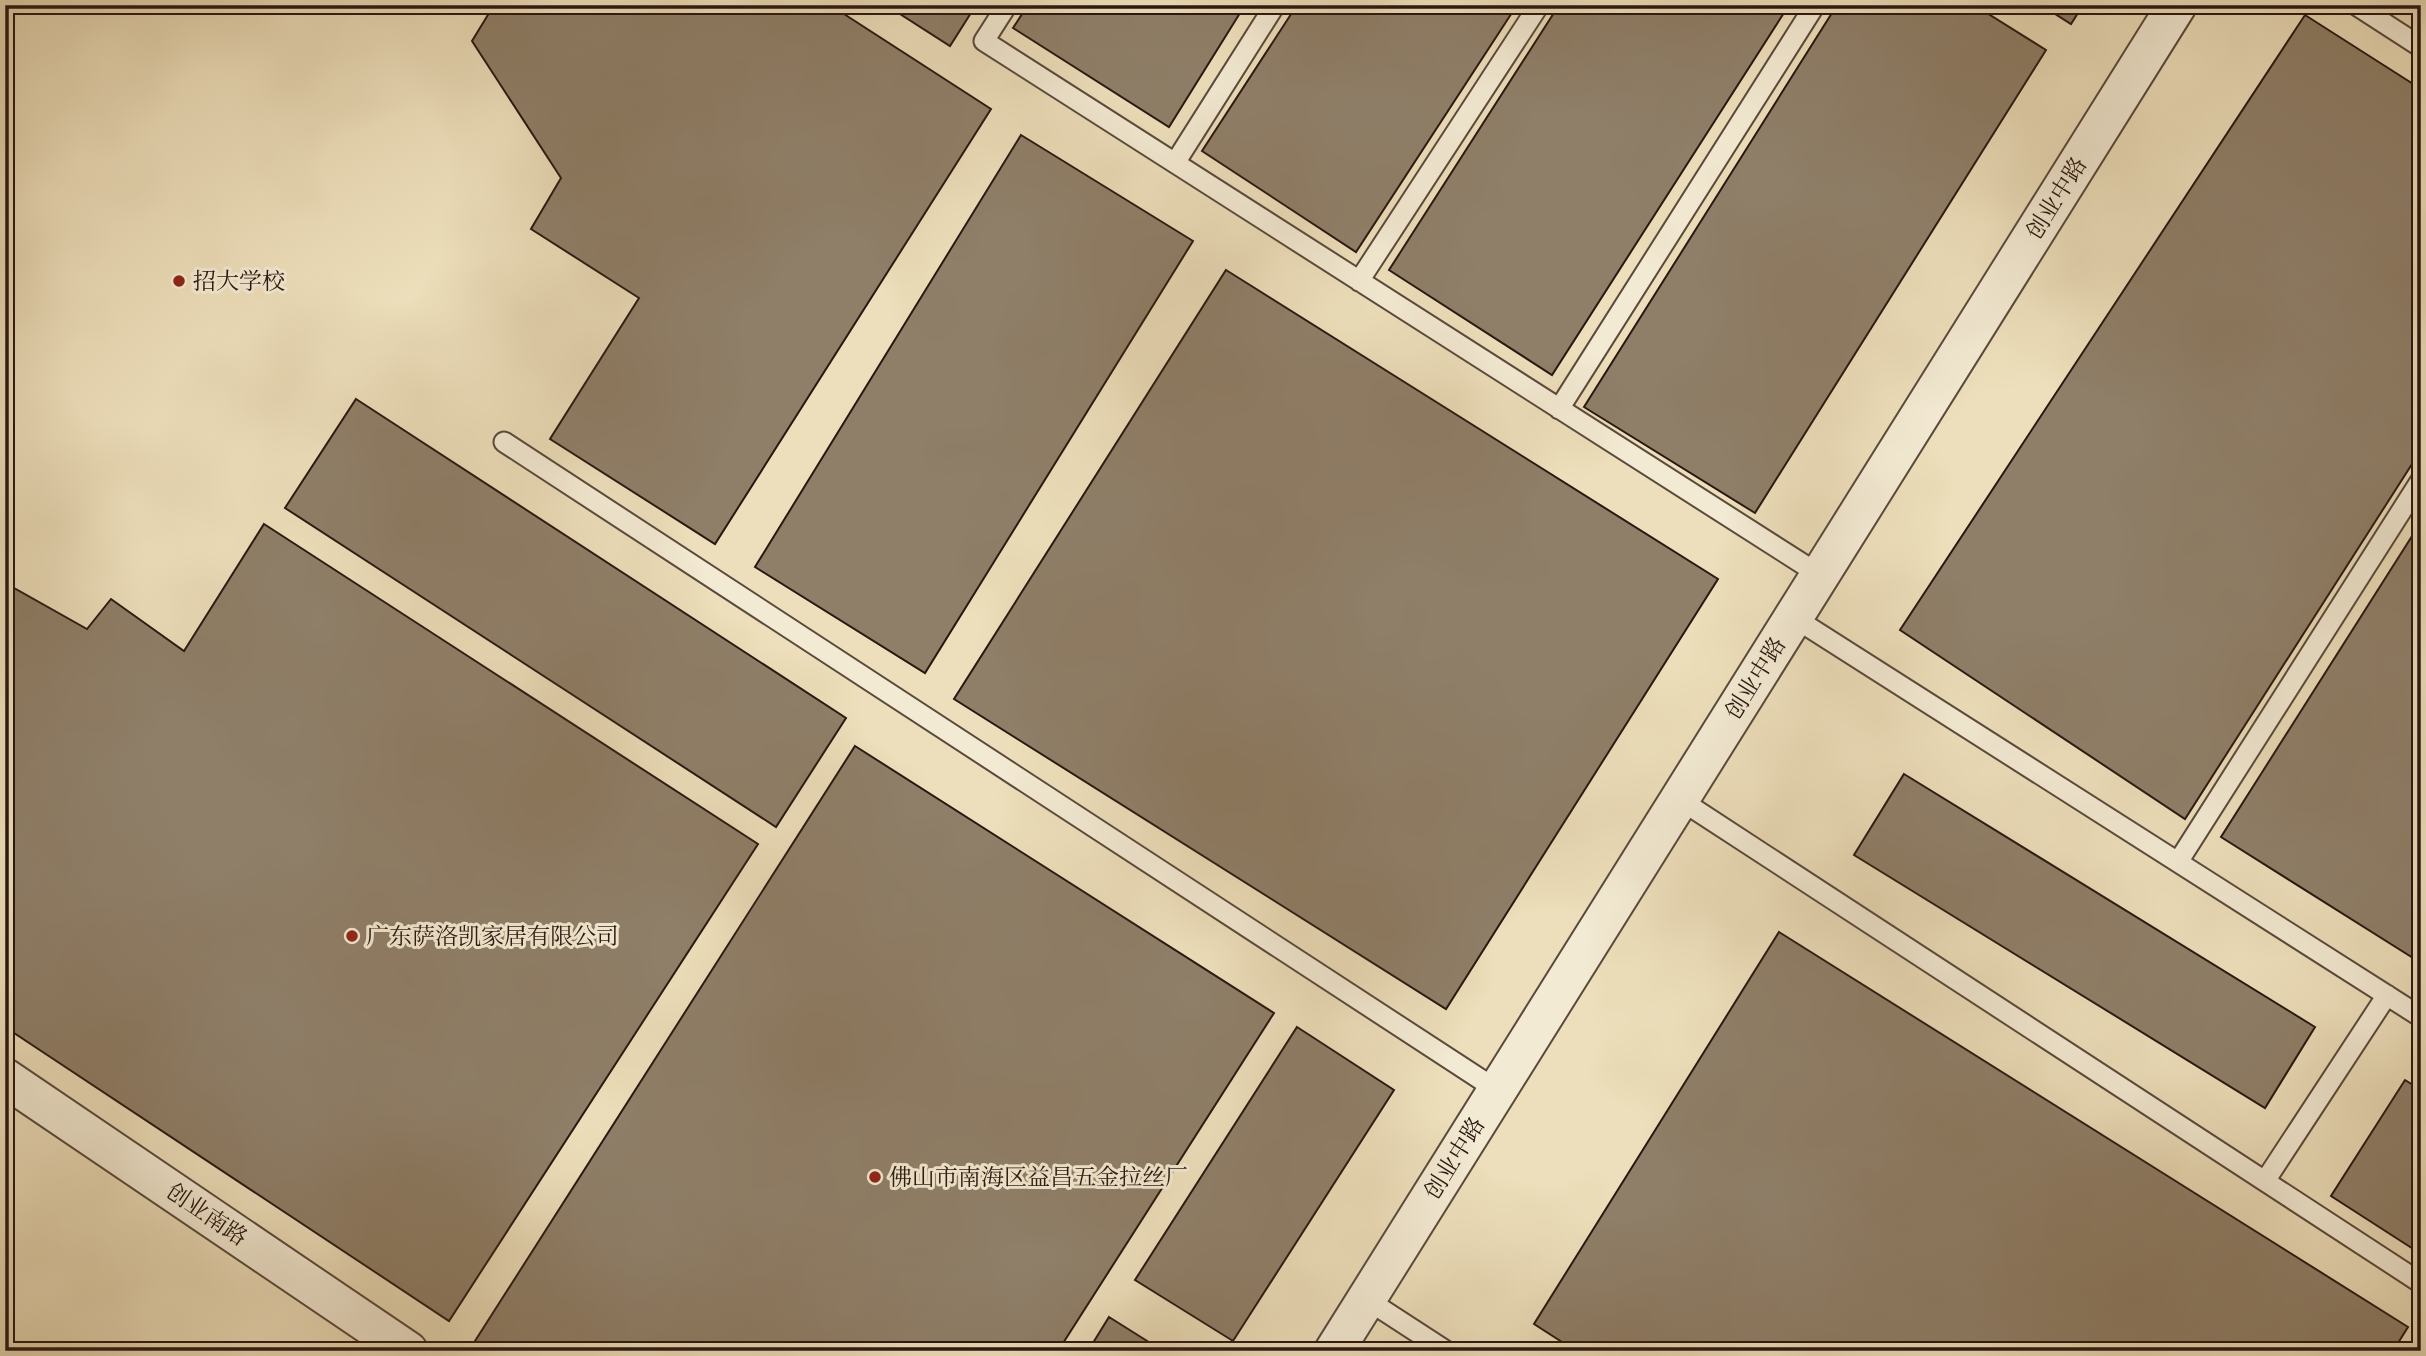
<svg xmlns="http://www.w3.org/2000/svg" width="2426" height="1356" font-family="'Libre Caslon Text','Noto Serif SC',serif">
<rect width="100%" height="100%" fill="#eddfbb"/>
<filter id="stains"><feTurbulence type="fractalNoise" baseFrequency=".00286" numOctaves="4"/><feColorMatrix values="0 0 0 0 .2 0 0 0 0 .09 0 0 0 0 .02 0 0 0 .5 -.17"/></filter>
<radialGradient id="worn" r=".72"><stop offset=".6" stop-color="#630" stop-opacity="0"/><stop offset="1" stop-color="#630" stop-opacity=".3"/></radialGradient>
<path fill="#8f7f69" stroke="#291711" stroke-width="2" d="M494,5H830L991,109L715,544L550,439L639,298L531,229L561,178L472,41Z
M886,5H976L950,46Z
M1028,5H1245L1169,127L1013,28Z
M1297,5H1517L1356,252L1202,151Z
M1559,5H1789L1552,375L1389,270Z
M1837,5H1974L2046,50L1755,513L1584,407Z
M2041,5H2083L2071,24Z
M2305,15L2421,89V450L2185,819L1900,630Z
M1021,135L1193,241L925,673L755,567Z
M1226,270L1718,579L1446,1009L954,699Z
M356,399L846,718L776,827L285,508Z
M2421,522V963L2221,837Z
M264,524L758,844L449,1321L5,1027V583L87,629L111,599L184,651Z
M855,746L1274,1013L1058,1351H490L475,1341Z
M1904,774L2315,1027L2265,1108L1854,855Z
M1779,932L2408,1327L2393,1351H1576L1534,1324Z
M1297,1027L1394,1090L1233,1341L1135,1280Z
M2405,1080L2421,1090V1254L2331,1196Z
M1109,1317L1163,1351H1088Z"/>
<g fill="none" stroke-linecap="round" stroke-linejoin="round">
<g stroke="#5a493c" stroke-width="23">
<path id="service" d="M1007,5L984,41L1820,575
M2356,5L2421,47
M1175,163L1275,5
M1359,281L1539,5
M1559,409L1815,5
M504,442L1497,1090
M1793,617L2421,1017
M1679,799L2421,1283
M2178,862L2421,480
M2265,1181L2387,995
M1366,1299L1446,1351"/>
</g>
<g stroke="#5a493c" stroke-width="42">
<path id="minor" d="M5,1078L408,1351"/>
</g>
<g stroke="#5a493c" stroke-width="42">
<path id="tertiary" d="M1334,1351L2177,5"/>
</g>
<use href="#service" stroke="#f3ead3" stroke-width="19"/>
<use href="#minor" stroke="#f3ead3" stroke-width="38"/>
<use href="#tertiary" stroke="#f3ead3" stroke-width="38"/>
</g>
<g fill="#8f2418" stroke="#f3ead3" stroke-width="2.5">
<circle cx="179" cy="281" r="7"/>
<circle cx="352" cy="936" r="7"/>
<circle cx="875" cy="1177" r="7"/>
</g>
<g text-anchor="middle" stroke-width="6" stroke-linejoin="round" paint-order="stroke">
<g font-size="23" fill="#291711" stroke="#f3ead3">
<text transform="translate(2056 198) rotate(-58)" y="8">创业中路</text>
<text transform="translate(1755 678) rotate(-58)" y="8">创业中路</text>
<text transform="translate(1454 1158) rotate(-58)" y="8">创业中路</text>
<text transform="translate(207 1214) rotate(34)" y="8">创业南路</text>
</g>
<g font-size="23" fill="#291711" stroke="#f3ead3" text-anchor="start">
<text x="193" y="289">招大学校</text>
<text x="366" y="944">广东萨洛凯家居有限公司</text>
<text x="889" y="1185">佛山市南海区益昌五金拉丝厂</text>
</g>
</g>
<rect width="2426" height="1356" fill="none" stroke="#eddfbb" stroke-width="28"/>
<rect x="7" y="7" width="2412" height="1342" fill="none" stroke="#291711" stroke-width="3.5"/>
<rect x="14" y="14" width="2398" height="1328" fill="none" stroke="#291711" stroke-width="2"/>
<rect width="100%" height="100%" filter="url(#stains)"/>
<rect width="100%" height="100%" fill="url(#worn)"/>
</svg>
